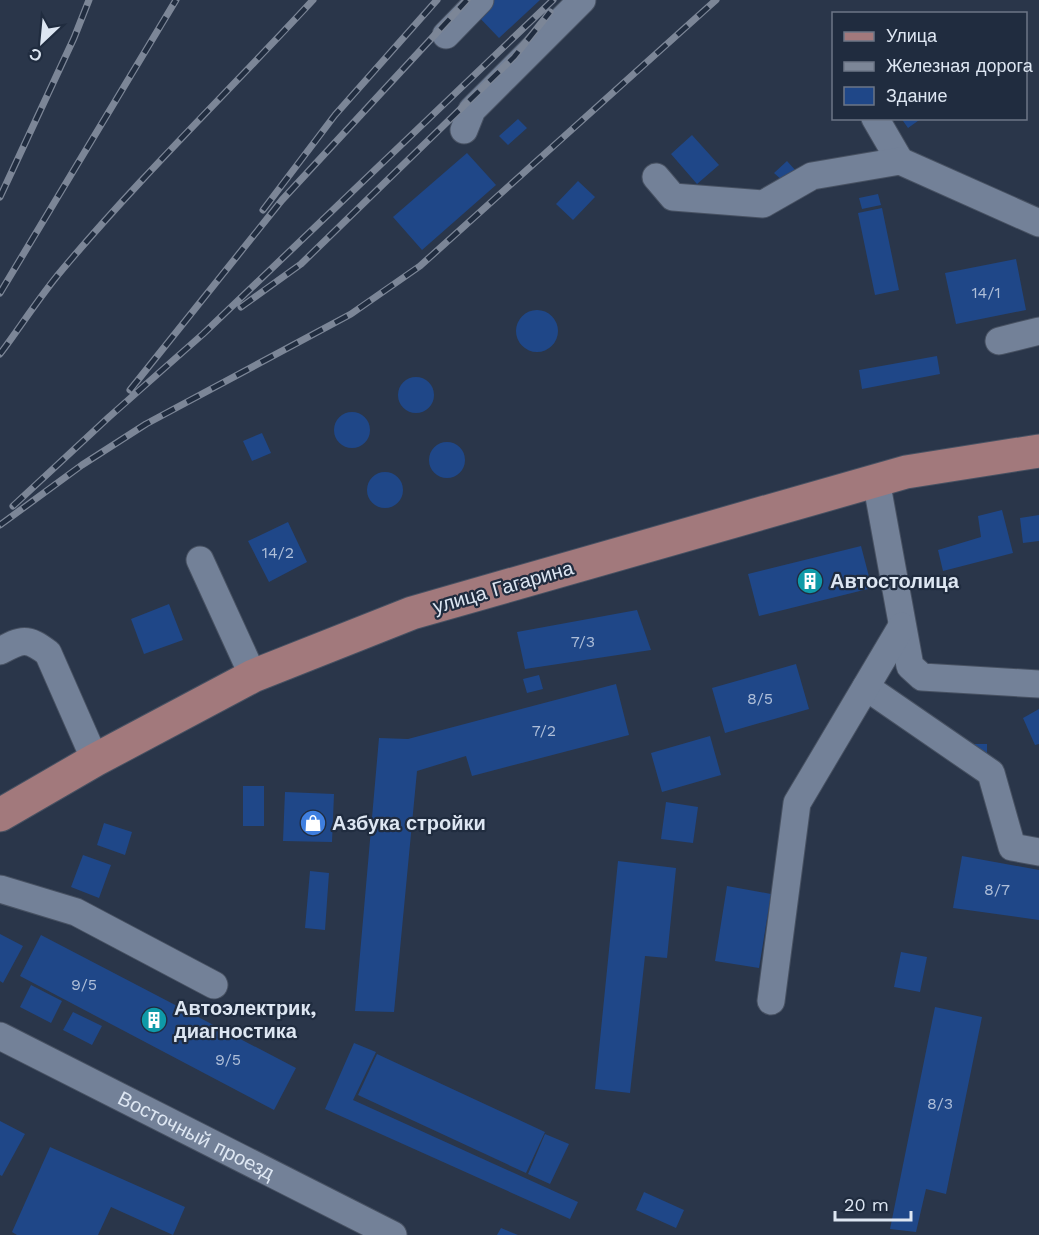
<svg xmlns="http://www.w3.org/2000/svg" width="1039" height="1235" font-family="'Work Sans',sans-serif">
<rect width="100%" height="100%" fill="#2a364a"/>
<path fill="#1f4788" d="M489,0H540L499,38L475,13Z
M901,118H922L908,128Z
M518,119L527,128L508,145L499,136Z
M692,135L719,165L697,184L671,154Z
M467,153L496,185L422,250L393,217Z
M787,161L796,171L784,182L774,173Z
M578,181L595,197L573,220L556,204Z
M878,194L881,205L862,209L859,198Z
M882,208L899,290L875,295L858,213Z
M1016,259L1026,310L956,324L945,273Z
M516 331a21 21 0 1 1 42 0a21 21 0 1 1-42 0Z
M937,356L940,374L862,389L859,370Z
M398 395a18 18 0 1 1 36 0a18 18 0 1 1-36 0Z
M334 430a18 18 0 1 1 36 0a18 18 0 1 1-36 0Z
M262,433L271,453L252,461L243,441Z
M429 460a18 18 0 1 1 36 0a18 18 0 1 1-36 0Z
M367 490a18 18 0 1 1 36 0a18 18 0 1 1-36 0Z
M1002,510L1013,553L943,571L938,550L981,537L978,516Z
M1039,515V541L1023,543L1020,518Z
M288,522L307,562L269,582L248,541Z
M861,546L872,588L759,616L748,574Z
M169,604L183,640L144,654L131,619Z
M637,610L651,650L525,669L517,632Z
M796,664L809,709L725,733L712,688Z
M539,675L543,689L527,693L523,679Z
M616,684L629,735L472,776L466,756L417,771L394,1012L355,1011L379,738L408,739Z
M1039,709V744L1035,745L1023,718Z
M710,736L721,775L662,792L651,753Z
M974,744H987V757H974Z
M243,786H264V826H243Z
M285,792L334,794L332,842L283,841Z
M666,802L698,807L693,843L661,839Z
M104,823L132,832L125,855L97,845Z
M83,855L111,865L99,898L71,887Z
M962,856L1039,870V920L953,908Z
M618,861L676,868L667,958L645,956L630,1093L595,1089Z
M310,871L329,873L325,930L305,928Z
M727,886L771,894L759,968L715,961Z
M0,934L23,946L3,983L0,981Z
M41,935L296,1068L274,1110L20,976Z
M901,952L927,957L920,992L894,987Z
M31,985L62,1001L51,1023L20,1007Z
M935,1007L982,1017L946,1194L926,1189L916,1232L890,1229Z
M73,1012L102,1026L92,1045L63,1030Z
M354,1043L376,1052L353,1100L578,1202L570,1219L325,1109Z
M377,1054L545,1132L526,1173L358,1095Z
M0,1121L25,1134L2,1176L0,1175Z
M545,1134L569,1144L550,1184L528,1174Z
M50,1147L185,1207L173,1235L111,1207L98,1235H17L12,1232Z
M644,1192L684,1210L676,1228L636,1210Z
M501,1228L518,1235H497Z"/>
<g fill="none" stroke-linecap="round" stroke-linejoin="round">
<g stroke="#475162" stroke-width="29">
<g id="minor">
<path d="M446,35L480,0"/>
<path d="M875,118L900,161"/>
<path d="M464,130L472,110L582,0"/>
<path d="M656,177L673,197L763,204L812,176L900,161L1039,223"/>
<path d="M999,341L1039,331"/>
<path d="M876,480L910,666L922,677L1039,684"/>
<path d="M200,560L253,676"/>
<path d="M0,651C22,639 27,637 48,653L95,760"/>
<path d="M866,687L991,773L1012,847L1039,852"/>
<path d="M0,889L76,912L214,985"/>
<path d="M771,1001L797,803L902,626"/>
<path id="s1" d="M0,1036L393,1235"/>
</g>
</g>
<g stroke="#475162" stroke-width="35">
<path id="major" d="M0,815L95,760L253,676L412,613L906,472L1039,451"/>
</g>
<use href="#minor" stroke="#738198" stroke-width="27"/>
<use href="#major" stroke="#a2797c" stroke-width="33"/>
<g stroke="#7c8697" stroke-width="7">
<path id="rail" d="M0,197L74,38L89,0
M263,210L335,115L437,0
M0,293L176,0
M241,307L301,264L514,57L550,12
M0,354C21,326 40,296 62,270C141,176 230,90 313,0
M130,390L282,200L467,0
M13,506L109,417L203,334L553,0
M0,525L82,465L146,424L351,314L420,266L716,0"/>
</g>
<use href="#rail" stroke="#202c3f" stroke-width="4.5" stroke-dasharray="14" stroke-linecap="butt"/>
</g>
<defs>
<g id="building-disc" transform="scale(1.35)"><circle r="9.5" fill="#0f9aa8" stroke="#202c3f"/><path d="M-4-6H4V6H1V3H-1V6H-4ZM-2.5-4.3h1.7v1.8h-1.7ZM.8-4.3h1.7v1.8H.8ZM-2.5-1h1.7V.8h-1.7ZM.8-1h1.7V.8H.8Z" fill="#fff"/></g>
<g id="shop-disc" transform="scale(1.35)"><circle r="9.5" fill="#3f7fe0" stroke="#202c3f"/><path d="M-5-2.5h2.3a2.7 3.5 0 0 1 5.4 0H5L5.5 6h-11ZM-1.5-2.5h3a1.5 2.3 0 0 0-3 0Z" fill="#fff"/></g>
</defs>
<g fill-rule="evenodd">
<use href="#building-disc" x="810" y="581"/>
<use href="#shop-disc" x="313" y="823"/>
<use href="#building-disc" x="154" y="1020"/>
</g>
<g text-anchor="middle" stroke-width="4.5" stroke-linejoin="round" paint-order="stroke">
<g font-size="16" fill="#aebed8">
<text x="986" y="298">14/1</text>
<text x="278" y="558">14/2</text>
<text x="583" y="647">7/3</text>
<text x="760" y="704">8/5</text>
<text x="544" y="736">7/2</text>
<text x="997" y="895">8/7</text>
<text x="84" y="990">9/5</text>
<text x="228" y="1065">9/5</text>
<text x="940" y="1109">8/3</text>
</g>
<g font-size="20" font-weight="bold" fill="#dde6f2" stroke="#202c3f" text-anchor="start">
<text x="830" y="588">Автостолица</text>
<text x="332" y="830">Азбука стройки</text>
<text x="174" y="1015">Автоэлектрик,<tspan x="174" dy="23">диагностика</tspan></text>
</g>
<g font-size="20" fill="#dde6f2" stroke="#202c3f">
<text transform="translate(503 587) rotate(-16)" y="7">улица Гагарина</text>
<text dy="7" stroke="none"><textPath href="#s1" startOffset="220">Восточный проезд</textPath></text>
</g>
</g>
<rect x="832" y="12" width="195" height="108" fill="#202c3f" stroke="#6c7687" stroke-width="1.5"/>
<rect x="844" y="32" width="30" height="9" fill="#a2797c" stroke="#6c7687" stroke-width="1.5"/>
<text x="886" y="42" font-size="18" fill="#dde6f2">Улица</text>
<rect x="844" y="62" width="30" height="9" fill="#7c8697" stroke="#6c7687" stroke-width="1.5"/>
<text x="886" y="72" font-size="18" fill="#dde6f2">Железная дорога</text>
<rect x="844" y="87" width="30" height="18" fill="#1f4788" stroke="#6c7687" stroke-width="1.5"/>
<text x="886" y="102" font-size="18" fill="#dde6f2">Здание</text>
<g transform="translate(42 42) rotate(206)" stroke="#202c3f" stroke-width="4.5" paint-order="stroke">
<path d="M0-4.5L10 22L0 15L-10 22Z" fill="#dde6f2"/>
<text y="-9" font-size="16" font-weight="bold" text-anchor="middle" fill="#dde6f2">С</text>
</g>
<path d="M835 1211v9h76v-9" fill="none" stroke="#dde6f2" stroke-width="3"/>
<text x="844" y="1211" font-size="18" fill="#dde6f2" stroke="#202c3f" stroke-width="4.5" paint-order="stroke">20 m</text>
</svg>
